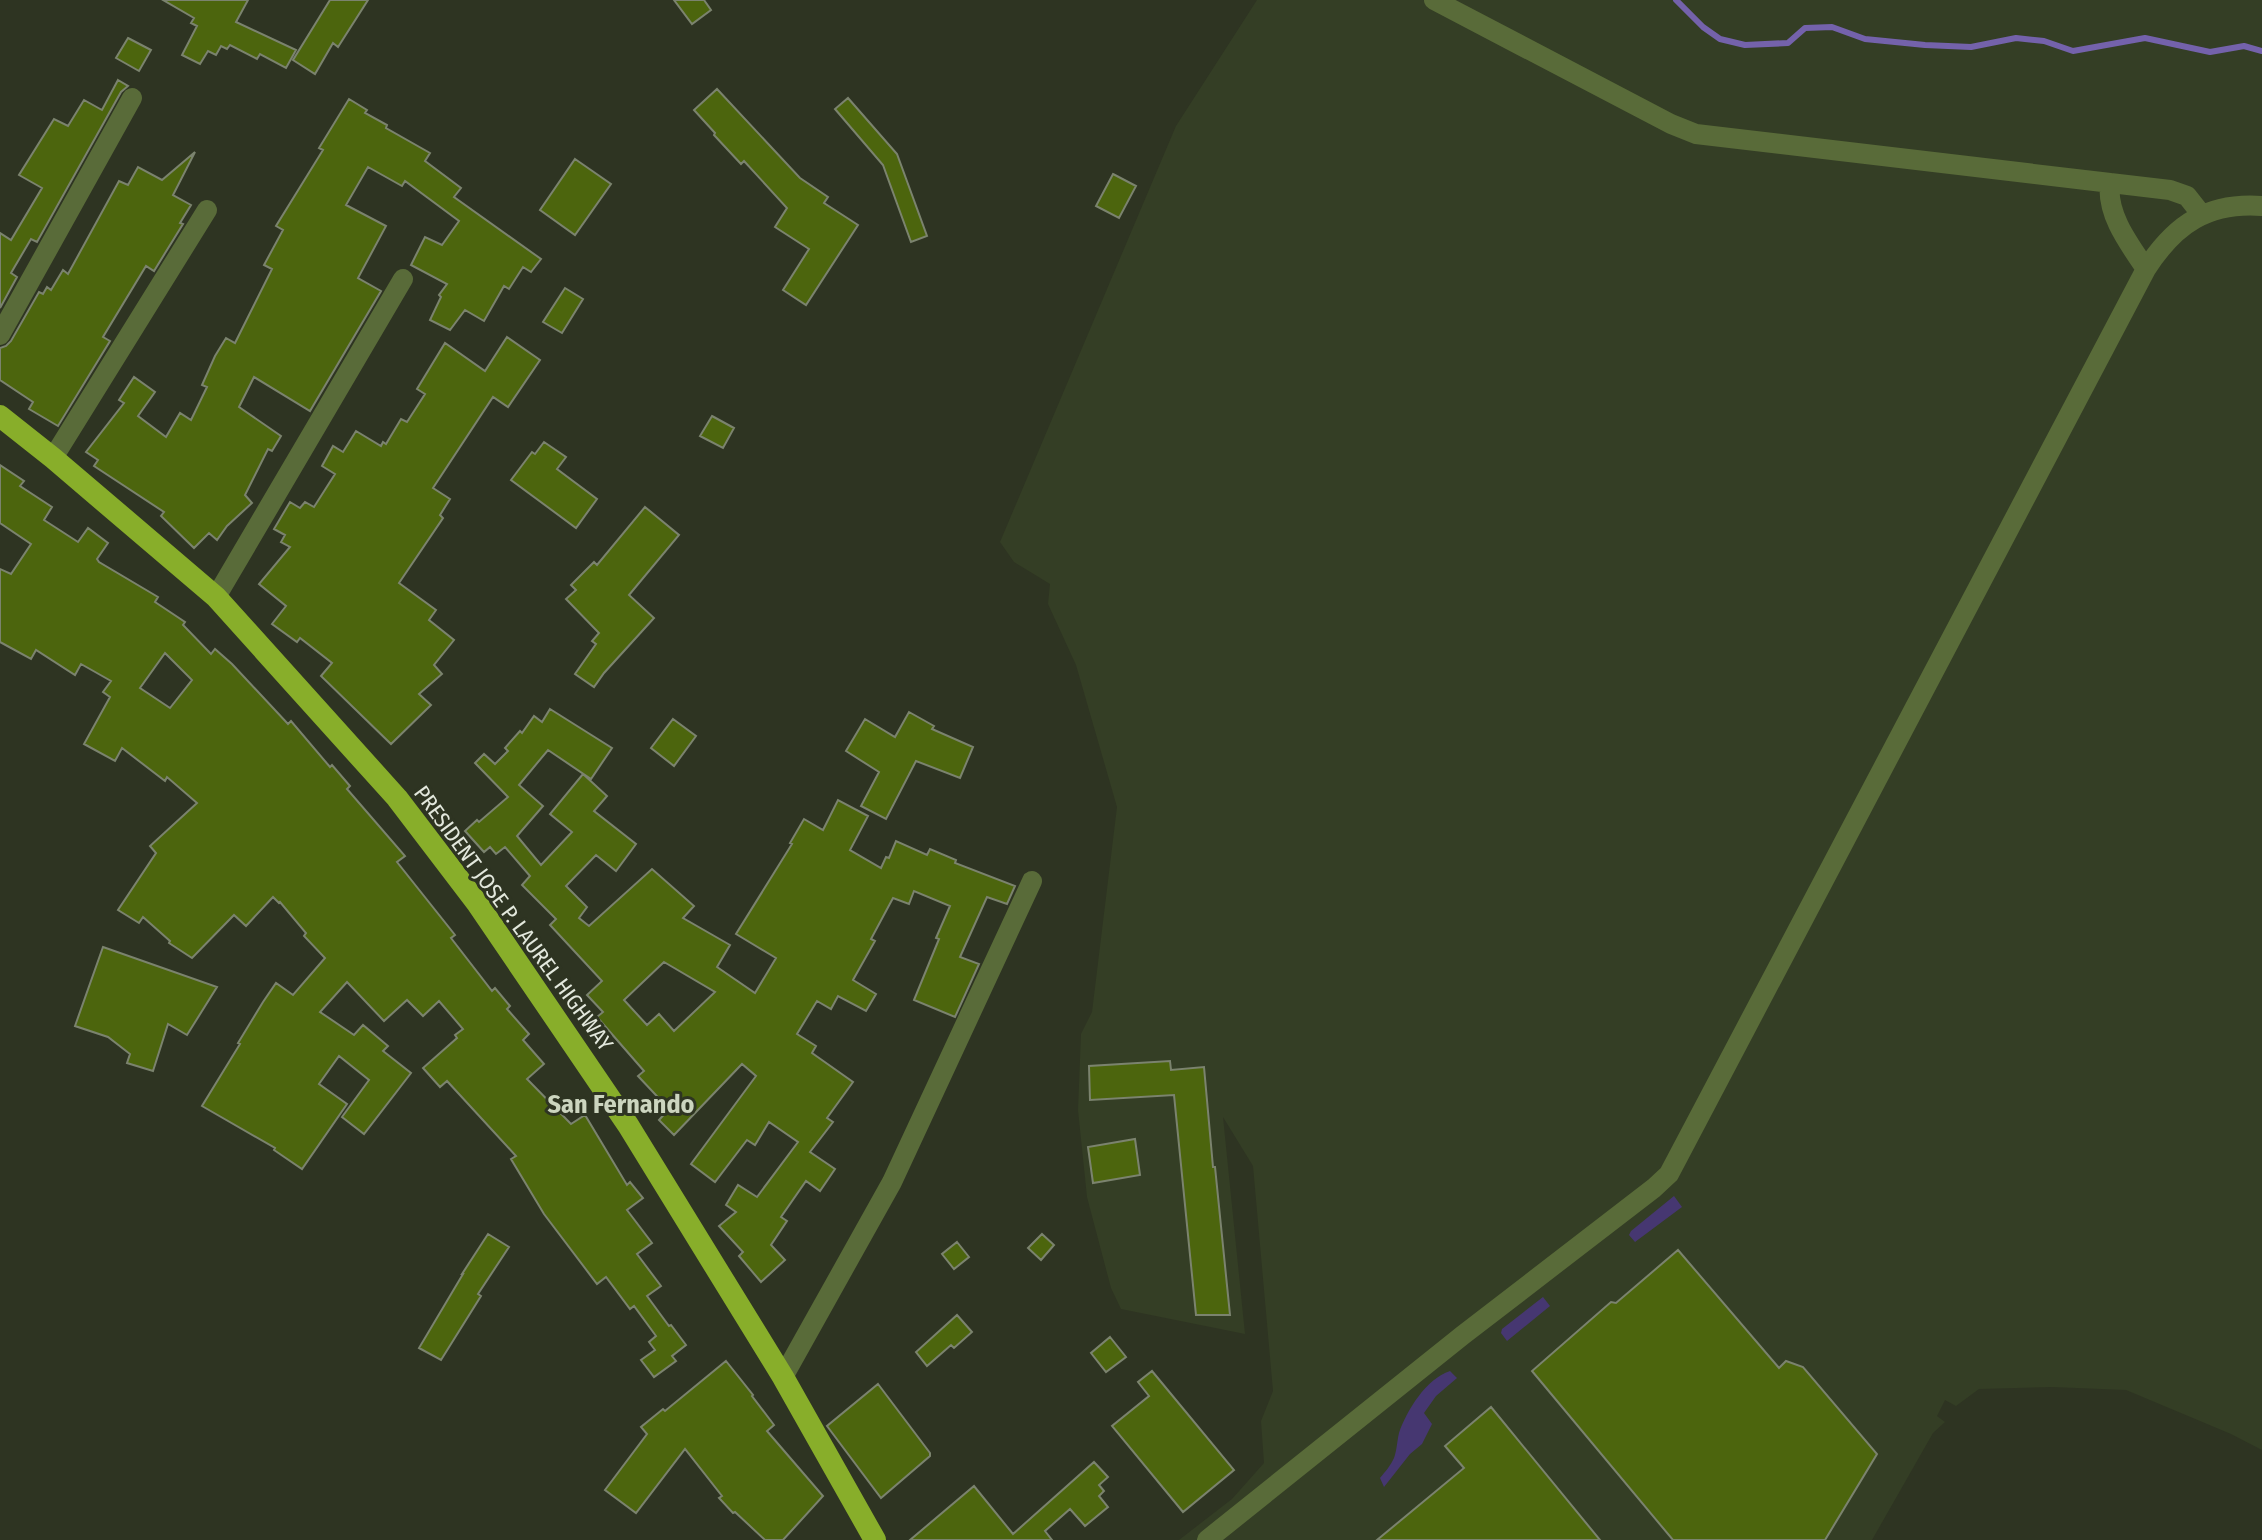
<svg xmlns="http://www.w3.org/2000/svg" width="2262" height="1540" font-family="'Fira Sans Condensed',sans-serif">
<rect width="100%" height="100%" fill="#2e3422"/>
<path fill="#343e25" d="M1257,0H2262V1450L2231,1434L2126,1390L2052,1387L1979,1389L1956,1406L1945,1400L1937,1416L1945,1422L1933,1433L1872,1540H1179L1232,1499L1264,1463L1261,1421L1273,1391L1253,1166L1223,1117L1245,1334L1121,1309L1111,1288L1087,1197L1078,1110L1081,1034L1092,1012L1117,807L1076,665L1048,604L1050,584L1014,562L1000,542L1176,126Z"/>
<path fill="#463771" d="M1674,1196L1682,1207L1635,1242L1629,1235L1631,1231Z
M1543,1297L1550,1306L1507,1341L1501,1333L1502,1329Z
M1450,1371L1457,1378L1436,1396L1424,1413L1432,1424L1422,1444L1410,1454L1384,1487L1380,1478C1385,1472 1391,1465 1394,1458C1397,1450 1397,1441 1399,1433C1407,1410 1426,1379 1450,1371Z"/>
<g fill="none" stroke-linecap="round" stroke-linejoin="round">
<path stroke="#7462ab" stroke-width="6" d="M1676,0L1703,27L1720,39L1745,45L1788,43L1805,28L1832,27L1865,39L1925,45L1971,47L2016,38L2044,41L2073,51L2145,38L2210,52L2244,46L2262,51"/>
</g>
<path fill="#4c650d" stroke="#7b836e" stroke-width="2" fill-rule="evenodd" d="M163,0H248L236,22L296,50L286,68L260,54L257,59L230,45L227,49L221,46L216,55L208,51L200,64L182,55L197,26L191,23L194,18Z
M330,0H368L338,47L333,43L315,74L293,60Z
M674,0H704L711,10L692,24Z
M128,38L151,50L139,71L116,58Z
M118,80L128,86L121,92L37,242L31,239L11,273L17,277L0,308V233L11,240L42,188L19,175L54,119L68,126L84,100L102,110Z
M717,89L800,178L828,197L824,203L858,225L806,305L783,290L809,249L775,227L787,208L744,161L741,164L714,135L715,133L694,110Z
M848,98L897,154L927,236L911,242L883,165L835,109Z
M349,99L367,110L365,113L387,125L386,128L430,153L425,161L461,188L454,197L541,259L531,272L523,267L509,289L504,286L484,321L465,310L450,330L430,320L441,297L439,295L447,284L411,265L425,237L442,245L459,221L405,181L402,186L368,167L346,205L386,226L358,278L381,291L310,411L254,377L239,407L281,436L272,451L268,449L245,495L252,503L227,526L217,540L209,533L194,548L161,516L164,512L94,466L98,460L86,452L124,403L119,400L134,377L155,392L138,416L166,437L180,413L191,420L207,387L202,385L215,356L226,338L235,343L272,269L264,265L283,230L276,226L323,150L319,148Z
M195,152L173,195L191,205L180,223L183,224L154,271L146,266L103,337L110,341L58,426L29,409L33,402L0,380V348L6,346L11,341L39,292L43,294L47,287L51,290L63,270L68,274L119,181L128,185L138,167L162,180Z
M575,159L611,184L575,235L540,210Z
M1113,174L1136,186L1119,218L1096,206Z
M565,288L583,299L562,333L543,322Z
M507,337L540,360L508,407L493,397L433,488L450,499L440,515L443,518L399,583L436,610L429,620L454,640L434,665L442,674L419,694L431,705L391,744L321,676L332,663L300,638L297,642L272,624L286,606L259,584L290,547L281,542L285,535L274,529L290,502L300,508L305,502L314,507L335,474L322,466L333,446L343,452L356,431L381,446L383,442L386,444L401,419L407,422L425,394L417,389L445,343L485,371Z
M712,416L734,428L723,448L700,436Z
M544,442L566,457L557,469L597,499L576,528L511,480L532,452L535,454Z
M0,465L24,481L20,486L52,507L44,520L78,542L88,528L108,543L97,559L99,562L158,597L155,602L185,622L183,625L211,654L215,649L232,664L288,724L291,721L330,767L332,765L350,786L347,789L405,856L397,862L455,935L451,938L492,991L495,988L510,1006L507,1009L529,1034L523,1040L544,1064L527,1079L571,1124L585,1115L627,1185L630,1182L643,1198L627,1210L652,1243L637,1254L661,1286L647,1296L669,1326L671,1325L686,1345L672,1356L676,1361L654,1377L641,1360L655,1350L649,1342L656,1336L634,1306L630,1309L606,1277L597,1284L544,1214L511,1159L516,1156L447,1081L440,1087L423,1068L457,1038L455,1035L463,1029L439,1001L423,1016L407,1000L384,1021L347,982L320,1012L354,1035L363,1025L388,1046L383,1051L411,1073L364,1134L342,1117L369,1080L339,1056L319,1084L347,1104L302,1169L274,1150L275,1148L202,1106L240,1044L238,1043L263,1002L276,983L293,995L325,958L304,936L306,933L280,902L279,903L273,897L246,926L234,915L192,958L169,943L170,941L143,917L139,923L118,910L156,853L150,846L197,803L167,777L165,781L122,748L115,761L84,744L110,697L103,692L111,681L81,664L75,675L36,650L31,659L0,642V569L11,574L31,544L0,523ZM165,653L192,680L170,708L140,688Z
M645,507L679,535L629,595L654,618L604,673L594,687L575,674L596,644L592,641L599,633L566,599L576,590L571,585L594,562L597,565Z
M550,709L612,748L591,779L548,750L519,785L543,806L517,836L541,865L572,832L550,814L583,774L607,796L594,811L636,844L616,871L596,855L566,886L587,907L579,918L589,926L652,869L694,906L683,918L730,945L717,967L755,993L776,958L736,934L792,844L790,843L804,819L823,830L838,800L868,816L850,850L881,868L886,857L889,858L896,841L927,855L930,849L956,860L955,863L1015,886L1007,904L987,897L960,957L979,964L955,1017L914,1000L939,939L936,938L950,906L914,891L909,904L893,898L871,939L875,941L853,980L876,994L866,1011L838,996L831,1009L817,1001L797,1034L816,1046L812,1053L853,1082L827,1118L833,1122L810,1152L835,1169L820,1191L806,1181L781,1217L787,1221L771,1245L785,1260L761,1282L739,1256L743,1252L719,1226L736,1212L726,1205L738,1185L757,1197L798,1142L769,1122L755,1145L747,1140L715,1182L691,1164L756,1076L742,1064L674,1135L659,1120L669,1109L638,1076L644,1071L597,1017L603,1012L587,995L602,981L550,925L556,919L522,885L530,876L505,847L496,854L490,847L484,852L465,831L477,820L479,822L508,797L475,763L484,754L495,764L508,751L505,748L520,731L522,733L534,716L542,722ZM664,962L715,992L674,1031L659,1014L647,1025L624,1000Z
M909,712L934,726L932,729L973,747L960,778L916,761L886,819L861,806L879,772L846,751L865,719L895,737Z
M673,719L696,736L674,766L651,748Z
M103,947L217,987L187,1035L168,1024L153,1071L127,1063L130,1054L108,1037L75,1026Z
M1170,1061L1171,1070L1204,1067L1213,1167H1215L1230,1315H1196L1174,1095L1090,1100L1089,1066Z
M1135,1139L1140,1175L1093,1183L1088,1147Z
M488,1234L509,1247L478,1294L481,1296L441,1360L419,1348L463,1274H462Z
M1042,1234L1054,1245L1041,1260L1028,1248Z
M957,1242L969,1257L954,1269L942,1254Z
M1678,1250L1779,1368L1786,1361L1803,1367L1877,1454L1825,1540H1673L1532,1371L1611,1302L1616,1303Z
M957,1315L972,1332L954,1348L951,1345L927,1366L916,1352Z
M1110,1337L1126,1357L1106,1372L1091,1353Z
M726,1361L753,1395L752,1396L774,1425L767,1431L823,1496L783,1540H765L735,1512L733,1513L719,1498L722,1496L685,1449L636,1513L605,1490L647,1434L641,1427L663,1409L665,1411Z
M1152,1371L1234,1470L1183,1512L1112,1426L1149,1396L1138,1382Z
M878,1384L930,1453V1456L881,1498L827,1426Z
M1491,1407L1600,1540H1377L1464,1468L1445,1446Z
M1094,1462L1108,1477L1099,1485L1104,1491L1099,1496L1108,1507L1085,1526L1070,1509L1045,1531L1052,1540H910L974,1486L1013,1534Z"/>
<g fill="none" stroke-linecap="round" stroke-linejoin="round">
<path stroke="#596b39" stroke-width="20" d="M1434,0L1671,124L1696,134L2170,190L2187,196L2202,215
M2110,183C2106,214 2129,244 2146,269
M0,335L132,98
M53,458L207,210
M216,597L403,279
M783,1377L892,1182L1032,881
M1207,1540L1463,1335L1654,1188L1669,1174L2146,269C2175,224 2208,202 2262,206"/>
<path stroke="#88ae2a" stroke-width="22" d="M0,416L53,458L216,597L397,798L477,903L628,1125L783,1377L875,1540"/>
</g>
<g text-anchor="middle" stroke-width="6" stroke-linejoin="round" paint-order="stroke">
<g font-size="22" fill="#e3e8dd" stroke="#2e3422">
<text transform="translate(514 918) rotate(54)" y="8">PRESIDENT JOSE P. LAUREL HIGHWAY</text>
</g>
<g font-size="26" font-weight="bold" fill="#ccd5bf" stroke="#2e3422">
<text x="621" y="1113">San Fernando</text>
</g>
</g>
</svg>
